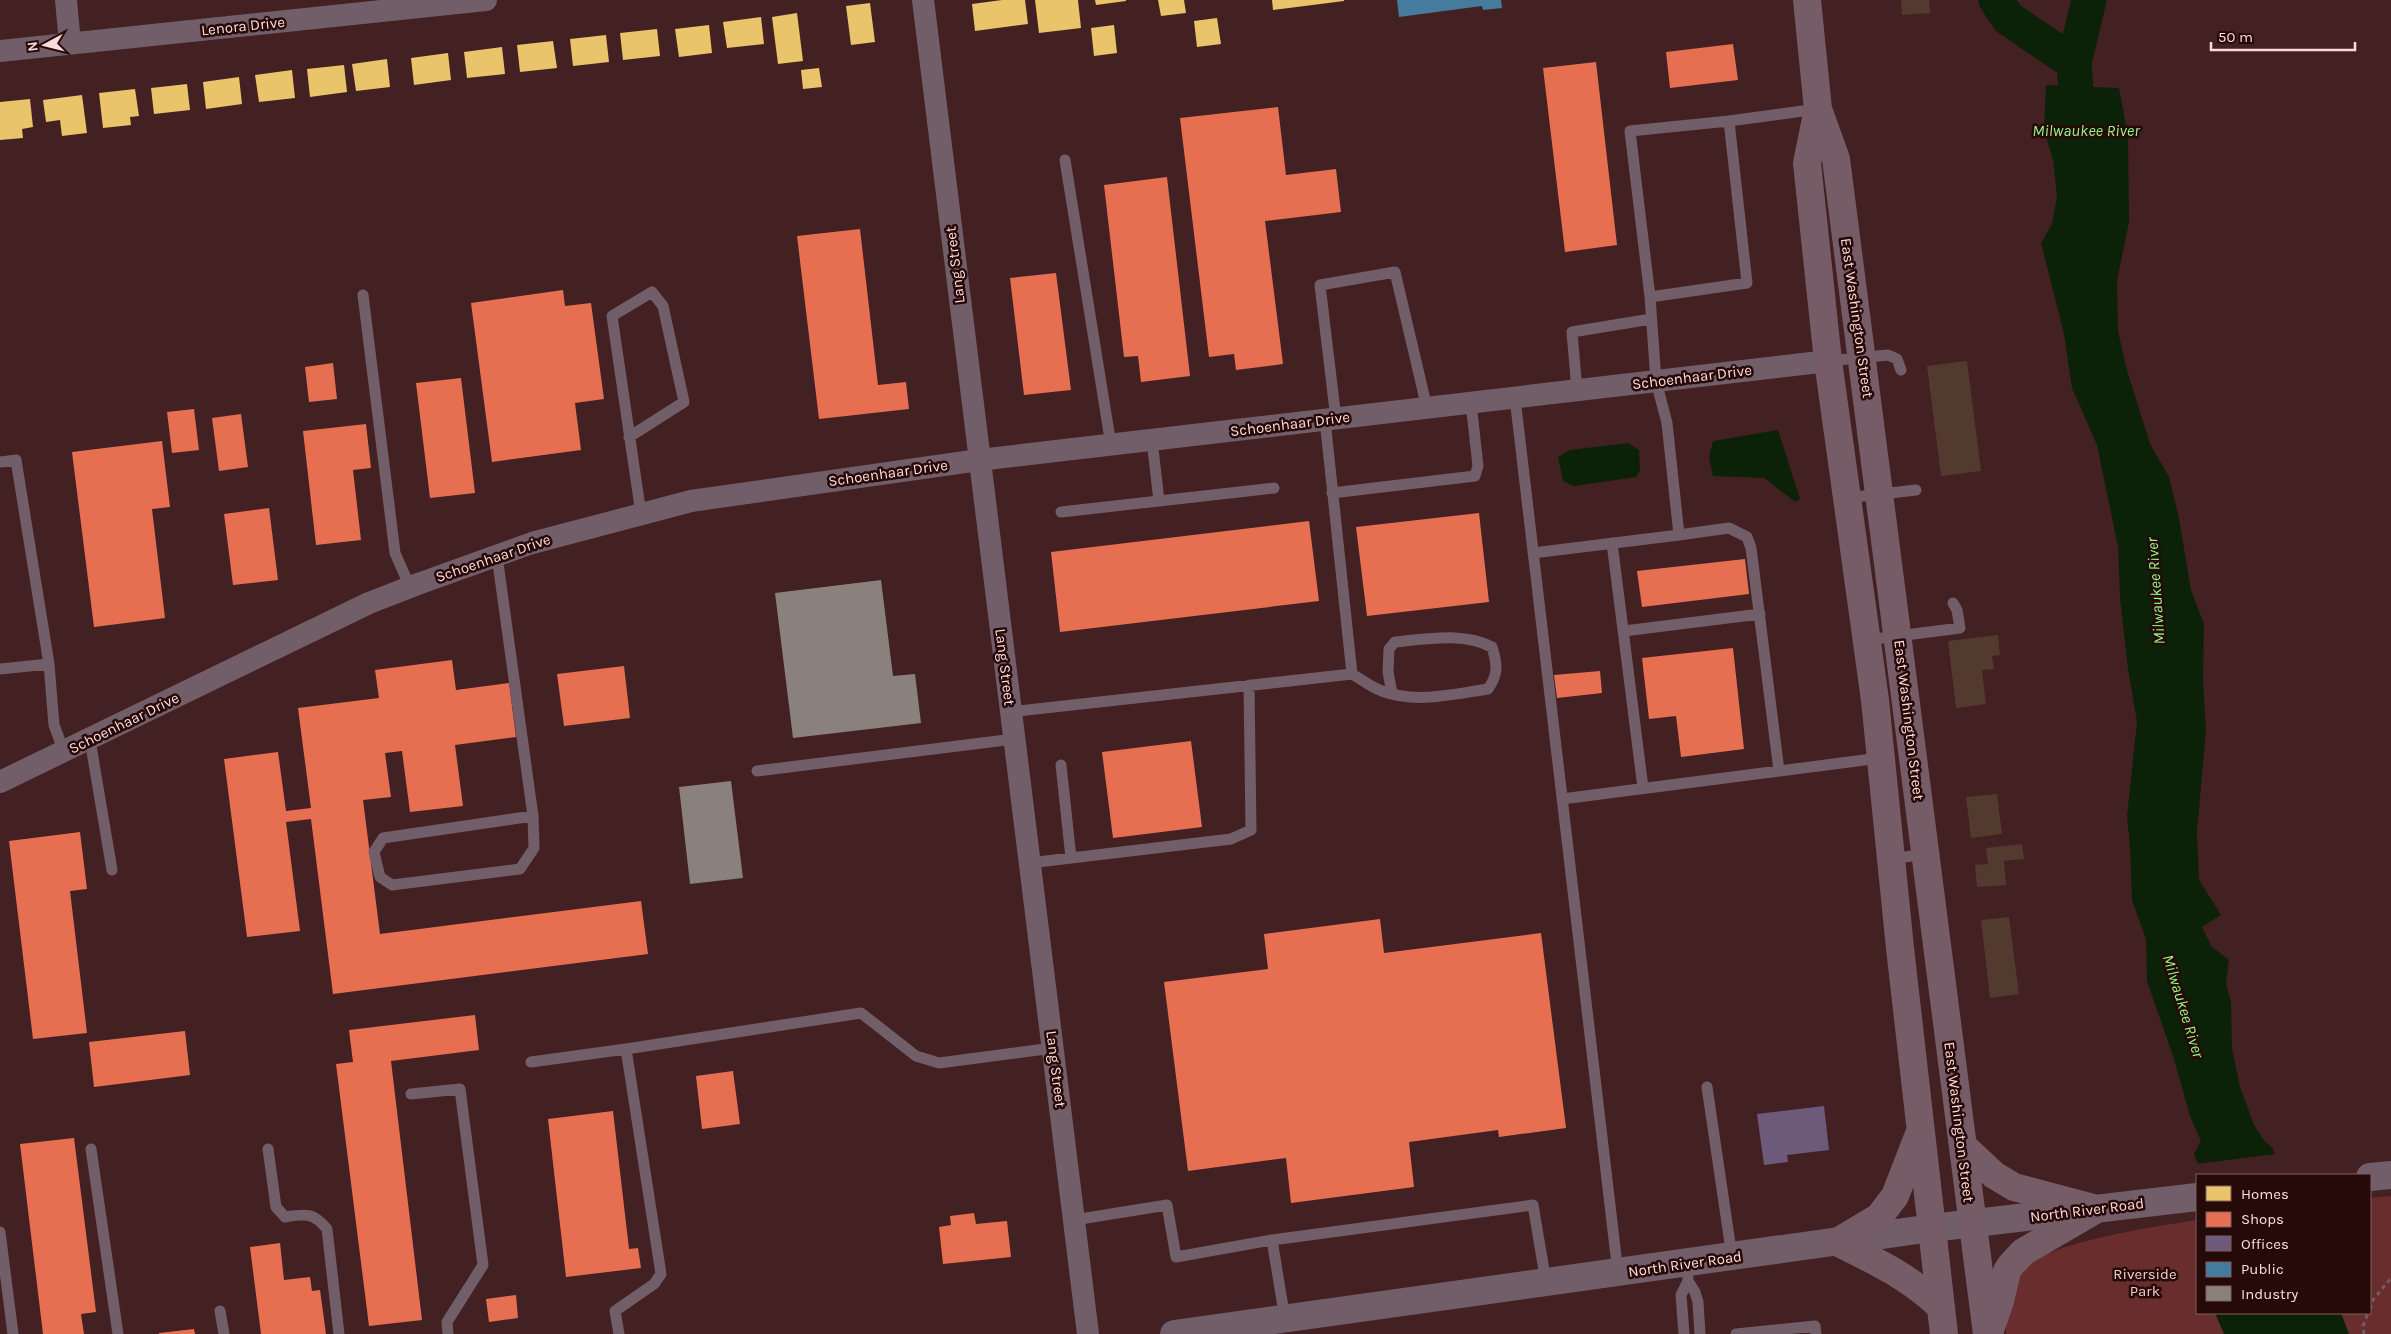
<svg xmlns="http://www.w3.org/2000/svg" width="2391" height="1334" font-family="Karla,sans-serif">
<rect width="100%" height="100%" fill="#432022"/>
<path fill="#692d2d" d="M2391,1196V1334H2006C2006,1313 2009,1285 2023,1269C2047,1242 2159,1226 2197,1220V1313H2370V1198Z"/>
<path fill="#0c2208" d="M2046,85L2119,88L2128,136L2129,222L2117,281L2118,331L2126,367L2150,444L2169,477L2178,513L2191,590L2204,624L2203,679L2206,731L2197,831L2199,880L2221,915L2202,927L2212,947L2229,960L2226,984L2231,1002L2232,1048L2240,1087L2254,1125L2264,1140L2273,1149L2280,1175H2202L2194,1154L2201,1141L2190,1116L2174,1059L2147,981L2146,939L2132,900L2130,847L2127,816L2137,722L2128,669L2120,598L2118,547L2097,445L2072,388L2064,334L2041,243L2052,224L2057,196L2053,160L2044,129Z
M1778,430L1800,499L1795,502L1764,478L1713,476L1709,458L1713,441Z
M1628,443L1639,450L1640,470L1636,477L1574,486L1563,481L1558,457L1570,450Z
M2215,1313H2341L2349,1334H2224Z"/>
<path fill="#432022" d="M2277,1154L2283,1175H2200L2195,1164Z"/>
<path fill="#e9c46a" d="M1002,0H1025L1028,24L975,31L972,4Z
M1035,0H1078L1081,28L1039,33Z
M1095,0H1126V1L1096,5Z
M1158,0H1184L1186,13L1161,16Z
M1272,0H1344V1L1273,10Z
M870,3L875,42L851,45L846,6Z
M797,13L803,61L778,64L772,17Z
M761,17L764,44L727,48L723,22Z
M1217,18L1221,44L1197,47L1194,21Z
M709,25L712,53L679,57L675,29Z
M1114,25L1117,53L1094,56L1091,28Z
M657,29L660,56L623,60L620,33Z
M606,35L609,62L573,66L570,39Z
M553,41L557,68L520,72L517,45Z
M502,47L505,74L467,78L464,52Z
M448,53L451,80L414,85L411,58Z
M387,59L390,87L356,91L352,64Z
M344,65L347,92L310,97L307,69Z
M819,68L822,87L803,89L801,70Z
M292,70L295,98L259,102L255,75Z
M239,77L242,104L206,109L203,82Z
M187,84L190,110L154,114L151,88Z
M135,89L139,116L130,117L131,125L103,128L99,93Z
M82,95L87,133L62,136L60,120L46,122L43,100Z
M30,99L33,127L22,129L23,138L0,140V102Z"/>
<path fill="#e76f51" d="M1733,44L1738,80L1670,88L1666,52Z
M1596,62L1617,245L1565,252L1543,68Z
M1278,107L1286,175L1336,169L1341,212L1265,221L1283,364L1236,370L1234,354L1209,357L1180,118Z
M1167,177L1190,376L1141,382L1138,356L1124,357L1104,185Z
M860,229L878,385L906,382L909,409L819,419L797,236Z
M1056,273L1071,390L1024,395L1010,278Z
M563,290L565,306L591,303L604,399L575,403L581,450L492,462L471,303Z
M333,363L337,399L309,402L305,367Z
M461,378L475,493L430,498L416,383Z
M194,409L199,450L172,453L167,412Z
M241,414L248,467L219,471L212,418Z
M366,424L371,468L353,470L361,540L316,545L303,431Z
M162,441L170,507L152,509L165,618L94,627L72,452Z
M269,508L278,580L233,585L224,514Z
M1479,513L1489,602L1367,616L1356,527Z
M1309,521L1319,601L1060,632L1051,552Z
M1745,559L1749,594L1642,607L1637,571Z
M1733,648L1744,749L1681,757L1676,716L1649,719L1642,658Z
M452,660L456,690L509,683L516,737L455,745L463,806L410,812L402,751L385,753L391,797L363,800L380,934L641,901L648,954L333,994L311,819L286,822L300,931L247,937L224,759L278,752L286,811L311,808L298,708L379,698L375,670Z
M624,666L630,718L564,726L557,674Z
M1600,671L1602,693L1557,698L1554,675Z
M1191,741L1202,827L1113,838L1102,752Z
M80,832L87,889L70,891L87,1033L33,1039L9,841Z
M1380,919L1384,953L1541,933L1566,1128L1499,1137L1498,1130L1409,1142L1414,1187L1291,1203L1286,1158L1188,1171L1164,982L1268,969L1264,934Z
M475,1015L479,1050L391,1061L422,1320L369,1326L336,1064L353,1062L349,1030Z
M185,1031L190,1075L94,1087L89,1042Z
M733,1071L740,1124L702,1129L696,1076Z
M613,1111L629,1249L638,1248L641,1268L566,1277L548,1119Z
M74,1138L96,1312L81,1314L84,1334H43L20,1144Z
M974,1213L976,1224L1007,1221L1011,1257L943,1264L939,1227L951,1225L950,1216Z
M280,1243L284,1280L310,1277L312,1291L320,1290L326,1334H261L250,1247Z
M516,1295L518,1318L489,1322L486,1299Z
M194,1329L195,1334H159V1333Z"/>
<path fill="#6d597a" d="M1824,1106L1829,1150L1787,1155L1788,1162L1764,1165L1757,1114Z"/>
<path fill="#457b9d" d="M1397,0H1501L1502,8L1483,10L1482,6L1399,17Z"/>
<path fill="#8a817c" d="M881,580L893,676L915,674L921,723L793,738L775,593Z
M731,781L743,878L690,884L679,787Z"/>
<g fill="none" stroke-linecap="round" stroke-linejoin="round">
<path stroke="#0c2208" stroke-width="35" d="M1996,0L2008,18L2074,63
M2079,134L2074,63L2089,0"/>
</g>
<path fill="#523b2e" d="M1901,0H1929L1930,13L1902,15Z
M1967,361L1981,471L1941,476L1927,366Z
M1998,635L2000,655L1992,656L1994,669L1982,670L1986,704L1956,708L1948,641Z
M1997,794L2002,834L1971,838L1966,797Z
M2022,844L2024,859L2004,861L2006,885L1977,887L1975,865L1988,864L1986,848Z
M2009,917L2019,994L1990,998L1981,920Z"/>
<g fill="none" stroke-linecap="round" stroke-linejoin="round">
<path stroke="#725d63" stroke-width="3" stroke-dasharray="4 4" stroke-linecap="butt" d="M2370,1309L2373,1300L2391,1278
M2364,1334L2363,1326L2368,1313"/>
<path stroke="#715e68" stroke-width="11" d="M1065,160L1111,445
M363,295L395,553L410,587
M1650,297L1630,131L1729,121
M1828,361L1888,355L1897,359L1901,370
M1577,391L1572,332L1651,319
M1515,398L1618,1273
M1336,419L1320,285L1395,272L1427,408
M629,437L684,402L663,306L652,292L612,316L641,514
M1152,440L1159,501L1274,488
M0,462L16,460L49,664
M1332,493L1475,476L1478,466L1471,403
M1846,498L1916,490
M1061,512L1159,501
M1612,543L1643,788
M1533,553L1679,535
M497,556L533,816L383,838L374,852L380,877L392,885L520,869L534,848L533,816
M1624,631L1760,614
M1867,640L1960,628L1957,610L1953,603
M0,669L49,664L54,725L64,752
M1352,674C1361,679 1371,687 1382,691C1416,704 1453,694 1488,689C1499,674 1497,663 1492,647C1463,632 1427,639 1395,642L1389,649L1388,672L1392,693
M1010,712L1352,674L1325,420
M90,740L112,870
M1061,765L1071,858
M757,771L1014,739
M1779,771L1751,548L1747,537L1729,528L1679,535L1667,423L1656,381L1650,297L1747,283L1729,121L1818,109
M1562,799L1880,758
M1890,859L1926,854
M1029,863L1231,839L1251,830L1249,685
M531,1062L626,1049
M1707,1087L1732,1257
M411,1094L460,1089L483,1265L447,1322L448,1334
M91,1149L118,1334
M268,1149L276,1207L285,1217C305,1214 313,1212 327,1229L339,1334
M1074,1220L1167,1205L1176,1257L1272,1240L1285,1319
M0,1232L13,1334
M1272,1240L1533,1205L1546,1282
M1687,1263L1688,1281L1695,1292L1698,1302L1700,1334
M220,1311L224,1334
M619,1334L615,1311L654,1284L661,1274L626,1049L861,1013L916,1056L939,1063L1053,1048
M1684,1334L1681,1295L1688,1281
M1736,1334L1815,1326L1816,1334"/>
<path stroke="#715e68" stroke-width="22" d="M66,0L70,44
M923,0L1088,1334
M0,51L486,0
M0,782L369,603L418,584L532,543L691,501L979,460L1828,361"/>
<path stroke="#715e68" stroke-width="28" d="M2370,1177L2391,1175
M1174,1334L1932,1228L2197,1197"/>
<path stroke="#755c67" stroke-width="28" d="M1807,0L1818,109L1836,159C1888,551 1935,943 1987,1334
M1818,109L1807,163L1828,361L1875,700L1900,948L1944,1334
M1963,1146L1994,1175L2014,1187L2097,1209
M1837,1242L1879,1217L1895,1196L1919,1134
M1837,1242C1877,1262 1908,1276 1941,1307
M1989,1333L2000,1301L2007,1271L2011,1265L2023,1252L2097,1209"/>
</g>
<g text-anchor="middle" stroke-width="5" stroke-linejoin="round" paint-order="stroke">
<g font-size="15" fill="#fddbd9" stroke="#260a0a">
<text transform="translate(243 26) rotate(-6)" y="5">Lenora Drive</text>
<text transform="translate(955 265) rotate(-97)" y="5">Lang Street</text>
<text transform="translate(1857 318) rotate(82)" y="5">East Washington Street</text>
<text transform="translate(1692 377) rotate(-7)" y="5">Schoenhaar Drive</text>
<text transform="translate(1290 424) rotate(-7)" y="5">Schoenhaar Drive</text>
<text transform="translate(888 473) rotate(-8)" y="5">Schoenhaar Drive</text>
<text transform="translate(493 558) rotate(-19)" y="5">Schoenhaar Drive</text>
<text transform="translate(1005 667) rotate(83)" y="5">Lang Street</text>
<text transform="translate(1909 720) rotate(83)" y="5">East Washington Street</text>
<text transform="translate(124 723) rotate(-26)" y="5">Schoenhaar Drive</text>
<text transform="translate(1056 1069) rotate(83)" y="5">Lang Street</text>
<text transform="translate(1959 1122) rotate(83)" y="5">East Washington Street</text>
<text transform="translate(2087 1210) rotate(-7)" y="5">North River Road</text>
<text transform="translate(1685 1264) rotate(-8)" y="5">North River Road</text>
</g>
<g font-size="15" fill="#ecccc9" stroke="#260a0a">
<text x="2145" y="1279">Riverside<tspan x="2145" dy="17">Park</tspan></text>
</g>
<g font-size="16" font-style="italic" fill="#8ffa86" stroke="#260a0a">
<text x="2086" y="136">Milwaukee River</text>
<text transform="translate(2155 591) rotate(-94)" y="6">Milwaukee River</text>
<text transform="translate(2184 1006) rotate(73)" y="6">Milwaukee River</text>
</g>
</g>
<rect x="2196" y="1174" width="175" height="140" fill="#260a0a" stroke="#7c5e5d"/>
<rect x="2206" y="1186" width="25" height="15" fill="#e9c46a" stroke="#7c5e5d"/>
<text x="2241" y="1199" font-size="15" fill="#fddbd9">Homes</text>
<rect x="2206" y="1212" width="25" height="15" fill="#e76f51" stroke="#7c5e5d"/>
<text x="2241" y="1224" font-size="15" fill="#fddbd9">Shops</text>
<rect x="2206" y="1236" width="25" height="15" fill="#6d597a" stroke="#7c5e5d"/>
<text x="2241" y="1249" font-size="15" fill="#fddbd9">Offices</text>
<rect x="2206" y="1262" width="25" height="15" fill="#457b9d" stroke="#7c5e5d"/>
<text x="2241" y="1274" font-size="15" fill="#fddbd9">Public</text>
<rect x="2206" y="1286" width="25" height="15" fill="#8a817c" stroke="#7c5e5d"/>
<text x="2241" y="1299" font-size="15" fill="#fddbd9">Industry</text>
<g transform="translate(45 45) rotate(263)" stroke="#260a0a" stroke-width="4" paint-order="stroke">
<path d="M0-4L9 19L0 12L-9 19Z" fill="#fddbd9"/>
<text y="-8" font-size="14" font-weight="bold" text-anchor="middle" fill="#fddbd9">N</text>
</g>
<path d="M2211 42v8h144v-8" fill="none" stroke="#fddbd9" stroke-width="2.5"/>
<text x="2218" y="42" font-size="15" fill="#fddbd9" stroke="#260a0a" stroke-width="4" paint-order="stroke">50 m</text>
</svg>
